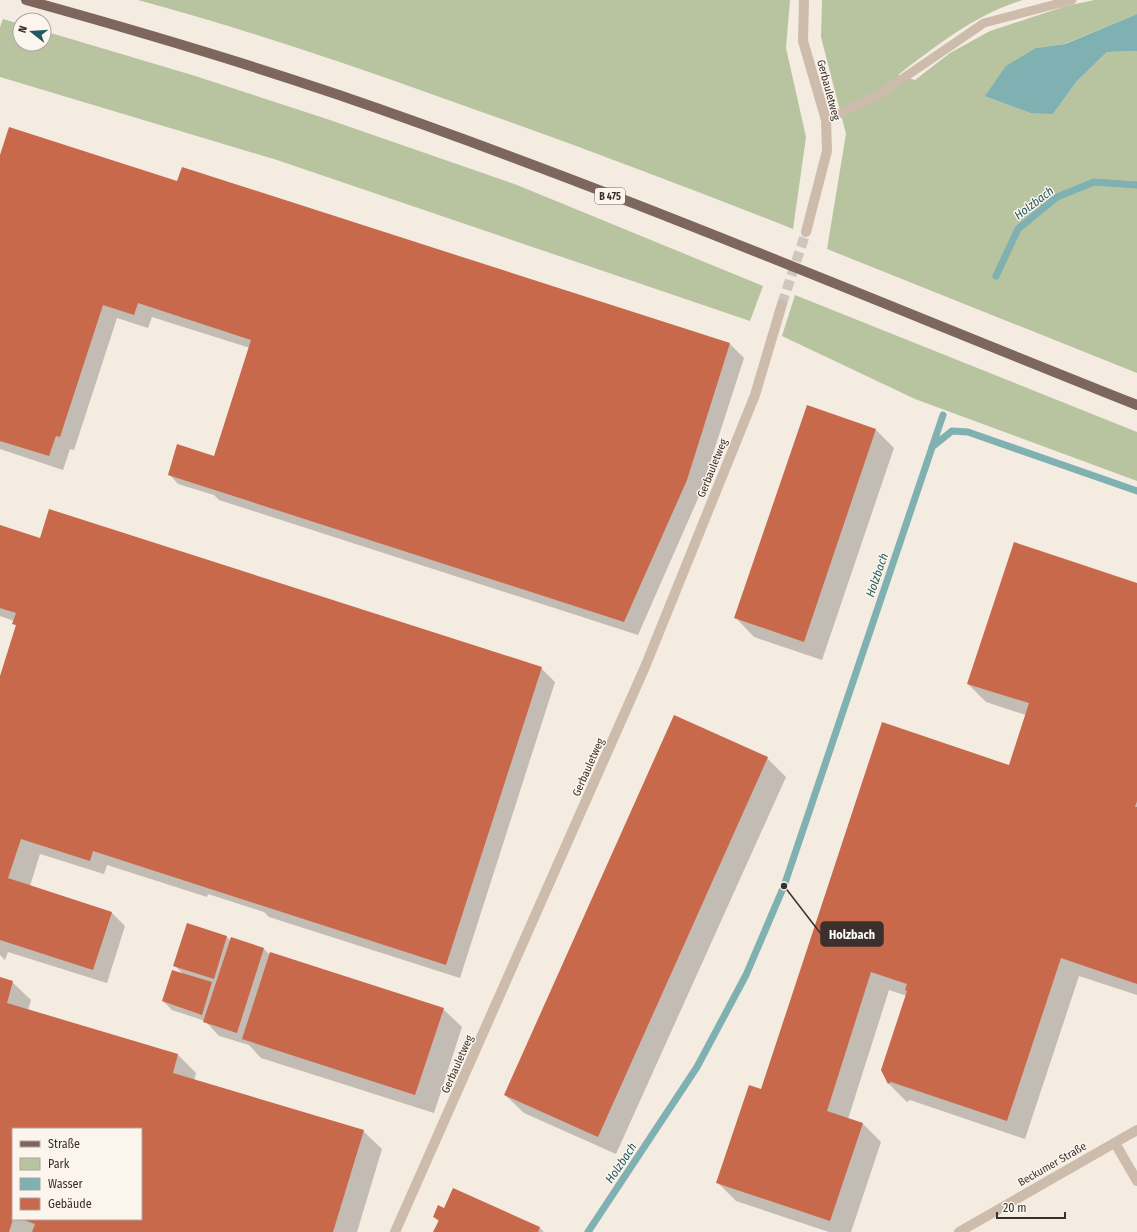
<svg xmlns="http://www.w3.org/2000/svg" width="1137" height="1232" font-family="'Fira Sans Condensed',sans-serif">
<rect width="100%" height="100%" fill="#f4ebe1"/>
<path fill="#b8c4a0" d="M138,0H790L786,48L806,137L793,229C674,182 554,137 434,95C336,60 238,27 138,0Z
M822,0H1023C976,14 936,46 898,75L915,80L950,53L990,31L1066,6L1094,0H1137V14L1064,44L1036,48L1053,114L1077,81L1107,52L1137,51V373L827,249L846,134L821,37Z
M3,19L20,24V44H44V31L192,75L327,119L517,185L763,286L750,321L277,160L0,77V27Z
M795,295L1137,432V481L915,399L782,336Z"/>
<path fill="#7fb0b2" d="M1137,14V51L1107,52L1077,81L1053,114L1031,113L985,96L1006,66L1036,48L1065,44Z"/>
<path fill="#0003" fill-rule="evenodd" d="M0,159L178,182L730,344L744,358L700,494L638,635L219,500L214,495L178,484L169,474L214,457L250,348L152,317L148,328L117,318L74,450L70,449L63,470L0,449Z
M876,430L894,448L822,660L754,637L736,618Z
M0,526L41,540L541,668L555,682L460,978L269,917L264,912L208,894L207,897L107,865L104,874L40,854L30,886L111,912L125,926L107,983L8,952L5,960L0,955V679L17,627L14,624V621L0,616Z
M1137,583V995L1079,976L1025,1139L910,1100L907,1102L889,1084L907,996L889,990L848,1119L863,1124L881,1142L851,1232H829L736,1201L717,1182L761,1090L1010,766L1026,715L986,702L968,684Z
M767,758L786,777L616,1154L524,1113L505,1095Z
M188,925L227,937L231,941L263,948L270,955L443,1009L462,1027L434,1113L261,1058L249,1045L219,1036L205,1021L172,1010L163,1001L183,974L175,966Z
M0,978L12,982L31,1000L28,1010L178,1055L196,1073L194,1081L363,1131L382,1149L357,1232H0ZM13,1129H141V1219H13Z
M454,1189L540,1228L544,1232H434L439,1222L434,1217L445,1209Z"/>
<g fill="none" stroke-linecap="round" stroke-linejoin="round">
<path stroke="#7fb0b2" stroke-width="7" d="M996,276L1018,229L1057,197L1094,182L1137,185
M932,447L952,431L968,432L1137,491
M588,1232L697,1067L746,975L784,886L943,415"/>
</g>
<path fill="#c8694b" d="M9,127L177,181L182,167L730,343L687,480L624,622L168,475L177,444L214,456L251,340L138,303L134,315L103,305L60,437L56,436L49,456L0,441V155Z
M807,405L876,429L804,642L734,618Z
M49,509L542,667L446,965L93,851L90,861L21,839L8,878L112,912L93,970L0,940V676L16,625L12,624L16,613L0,608V525L40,538Z
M1014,542L1137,583V801L1135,807H1137V984L1061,958L1007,1121L891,1082L888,1084L881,1070L907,991L905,990L907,984L871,972L827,1111L863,1123L830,1221L716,1183L749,1085L761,1089L882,722L1009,765L1029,703L967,684Z
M674,715L768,757L598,1137L504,1095Z
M187,923L227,936L214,979L173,966Z
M231,937L264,948L237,1033L203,1022Z
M270,952L444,1008L415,1095L242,1039Z
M172,970L212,982L202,1015L162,1001Z
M0,977L13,981L7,1003L178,1054L173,1073L364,1130L333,1232H32L35,1224L21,1219H141V1129H13V1219L9,1232H0Z
M453,1188L540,1227L538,1232H433L439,1220L433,1217L438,1205L444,1208Z"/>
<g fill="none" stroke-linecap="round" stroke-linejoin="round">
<path stroke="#cfc6bd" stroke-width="10" stroke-dasharray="10 5" stroke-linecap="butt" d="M782,304L806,232"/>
<path stroke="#cdbbac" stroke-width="9" d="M826,120L880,94L984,23L1072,0"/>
<path stroke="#cdbbac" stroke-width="10" d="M804,0L803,41L826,120L827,151L806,232
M395,1232L645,667L755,395L782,304"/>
<path stroke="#cdbbac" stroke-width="10" d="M1115,1143L1137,1181
M959,1232L1137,1130"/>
<path stroke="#7d675c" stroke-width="10" d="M26,0C131,29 236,60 339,95C608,187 872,300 1137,405"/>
</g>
<g text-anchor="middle" stroke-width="3" stroke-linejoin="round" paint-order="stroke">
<rect fill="#fbf5ee" stroke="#756b66" stroke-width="1" x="595" y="188" width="30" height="16" rx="3"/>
<g font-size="10" font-weight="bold" fill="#3b302b">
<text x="610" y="200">B 475</text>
</g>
<g font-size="11" fill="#3b302b" stroke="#fbf5ee">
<text transform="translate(829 90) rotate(75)" y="4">Gerbauletweg</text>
<text transform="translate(712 468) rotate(-68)" y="4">Gerbauletweg</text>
<text transform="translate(588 767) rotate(-66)" y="4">Gerbauletweg</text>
<text transform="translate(457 1064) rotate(-66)" y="4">Gerbauletweg</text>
<text transform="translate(1052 1164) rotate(-30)" y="4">Beckumer Straße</text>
</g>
<g font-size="12" font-style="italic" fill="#1f5a5e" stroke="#fbf5ee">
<text transform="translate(1034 203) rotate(-37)" y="4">Holzbach</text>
<text transform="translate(877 575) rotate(-71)" y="4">Holzbach</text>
<text transform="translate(621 1163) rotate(-56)" y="4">Holzbach</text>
</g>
</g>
<path fill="none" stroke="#3b302b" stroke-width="1.5" d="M784 886L821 934"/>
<circle fill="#3b302b" stroke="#fbf5ee" stroke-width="1.5" cx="784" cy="886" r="4"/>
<rect fill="#3b302b" stroke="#3b302b" stroke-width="1.5" x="821" y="922" width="62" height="24" rx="4"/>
<g font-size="12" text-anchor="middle" font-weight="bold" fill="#fff">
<text x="852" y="939">Holzbach</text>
</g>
<rect x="12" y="1128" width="130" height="92" fill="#fbf5ee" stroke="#aea6a0"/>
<rect x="20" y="1141" width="20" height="6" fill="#7d675c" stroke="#aea6a0"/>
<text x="48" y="1148" font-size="12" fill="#3b302b">Straße</text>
<rect x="20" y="1158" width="20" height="12" fill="#b8c4a0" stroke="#aea6a0"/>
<text x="48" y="1168" font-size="12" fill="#3b302b">Park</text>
<rect x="20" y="1178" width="20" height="12" fill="#7fb0b2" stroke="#aea6a0"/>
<text x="48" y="1188" font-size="12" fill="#3b302b">Wasser</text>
<rect x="20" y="1198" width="20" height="12" fill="#c8694b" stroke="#aea6a0"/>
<text x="48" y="1208" font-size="12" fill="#3b302b">Gebäude</text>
<g transform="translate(32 32) rotate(287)"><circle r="19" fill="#fbf5ee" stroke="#aea6a0"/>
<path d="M0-3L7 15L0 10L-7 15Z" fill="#1f5a5e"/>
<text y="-6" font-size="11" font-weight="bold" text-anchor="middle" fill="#3b302b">N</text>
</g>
<path d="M997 1212v6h68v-6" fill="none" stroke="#3b302b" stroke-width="2"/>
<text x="1003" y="1212" font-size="12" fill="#3b302b" stroke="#fbf5ee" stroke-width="3" paint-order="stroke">20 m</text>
</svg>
